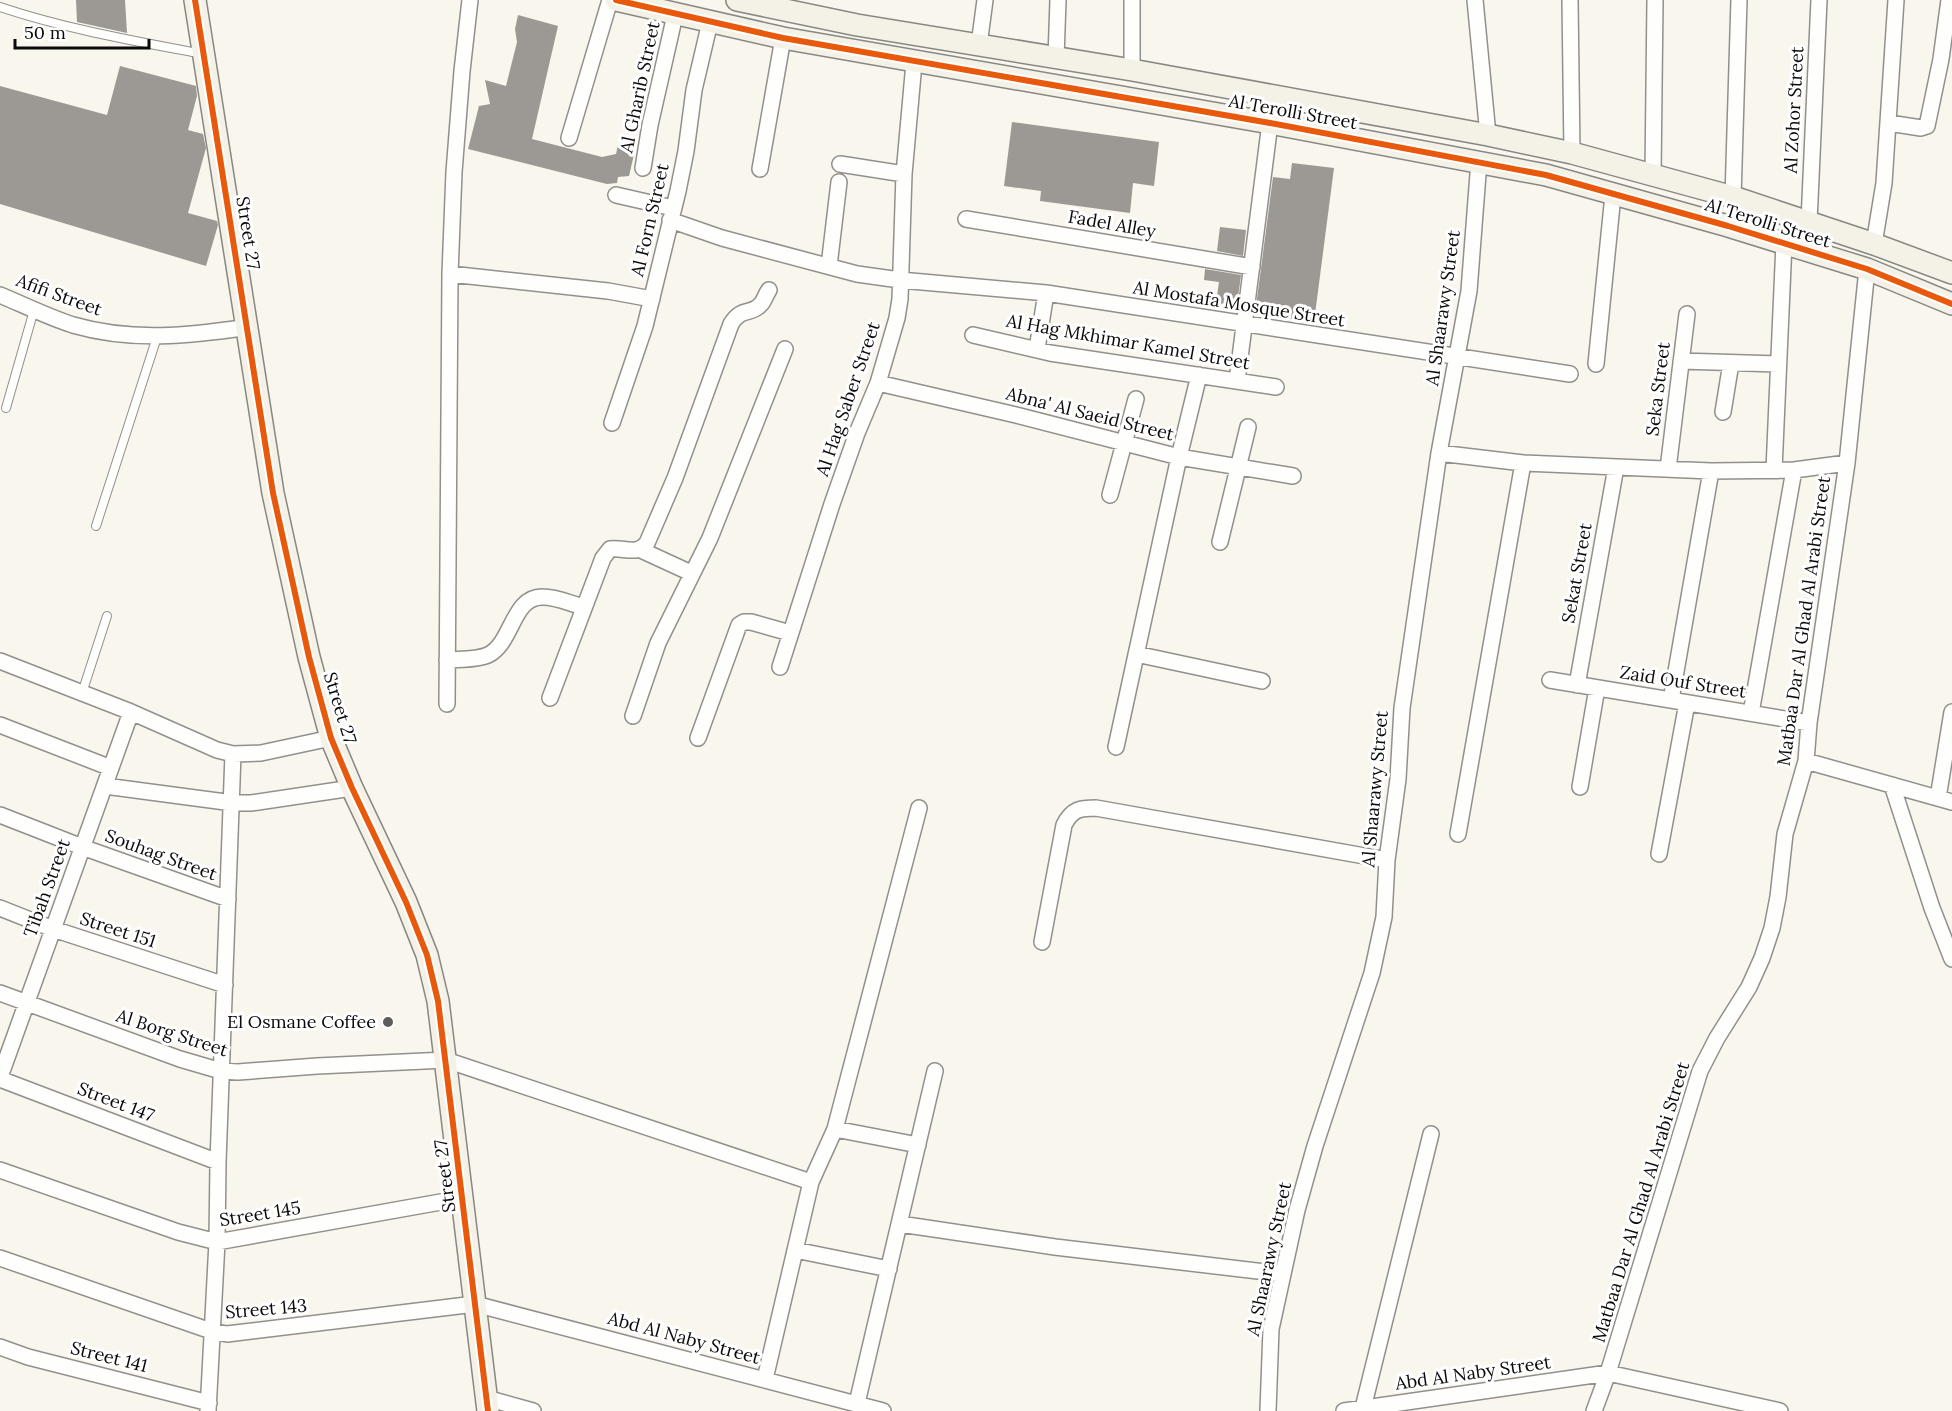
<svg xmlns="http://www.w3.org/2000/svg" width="1952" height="1411" font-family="Lora,serif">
<rect width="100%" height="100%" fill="#f9f6ed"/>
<path fill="#9c9893" d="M76,0H125L127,33L77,22Z
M518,15L558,26L532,139L602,157L616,154L618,145L635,150L629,176L618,177L617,183L607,184L468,149L479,106L490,104L485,80L506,86L517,42L515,29Z
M120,66L196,86L197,96L188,130L203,134L206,148L188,213L217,221L218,225L206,266L0,204V86L107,115Z
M1012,122L1159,142L1154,186L1133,183L1130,213L1040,201L1041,191L1004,186Z
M1292,163L1334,168L1314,322L1255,314L1273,177L1290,179Z
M1220,227L1246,230L1243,256L1217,251Z
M1205,269L1241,275L1237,305L1216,303L1219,282L1204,280Z"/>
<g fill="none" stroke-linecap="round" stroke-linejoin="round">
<g stroke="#92908c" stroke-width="10">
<path id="lane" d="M0,7C66,29 134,41 203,54
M6,408L34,310
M96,526L157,337
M82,693L107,616"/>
</g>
<g stroke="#92908c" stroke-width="18">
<path id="street" d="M1132,0V70
M1475,0L1488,135
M1570,0L1572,153
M979,45L985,0
M1056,58L1058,0
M1889,123L1921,128L1927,126L1941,59L1949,0
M569,138L610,0
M840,164L904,174
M643,168L650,125L675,15
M760,169L783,38
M1653,175L1655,0
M616,195L673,208
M1733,197L1739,0
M966,219L1252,267
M670,220L722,238L857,274L900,280L1046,293L1570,374
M1809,222L1819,0
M1874,244L1884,183L1896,0
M829,266L839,182
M450,274L608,291L652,299
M0,295C24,305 48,317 73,325C132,342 189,336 248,327
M973,335L1050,353L1276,387
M1037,349L1046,293
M1681,361L1778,364
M1596,364L1613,195
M1237,381L1270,123
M878,383L1016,415L1179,457L1293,476
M1723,412L1731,363
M612,423L645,326L678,191L686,151L694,90L710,22
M1439,453L1523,463L1711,471L1794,470L1847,463
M1668,469L1687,314
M1774,470L1784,243
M1110,495L1136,399
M1220,542L1248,427
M641,550L691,573
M1136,654L1262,681
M447,660C459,659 477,660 488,655C513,643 512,596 543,597C557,597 571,604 584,607
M0,661L131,712L217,750L233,754L261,753L331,738
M780,667L832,504L857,433L878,383L897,318L900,299L904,174L914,63
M1550,680L1809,723
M1577,685L1616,467
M550,698L603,558L610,549C624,547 637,556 647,543L675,478L731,324C742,306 751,316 761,304C764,301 766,294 769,290
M1671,700L1711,471
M447,704L450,274L454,172L462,71L470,0
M1751,713L1794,470
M633,716L658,643L710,538L785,349
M0,725L111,768
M698,738L739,625L744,622H751L790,633
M1116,747L1179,457L1199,375
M1806,761L1952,802
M1892,785L1932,908L1952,959
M105,786L233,803H251L352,788
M1580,787L1597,688
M1938,798L1952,712
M0,815L82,847L228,899
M1458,834L1523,463
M1659,854L1687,703
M0,908L53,929L225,985
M1042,942L1064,825C1072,809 1080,808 1096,808L1387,860
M0,993L180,1059L221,1071L238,1072L317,1066L446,1060L811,1182
M0,1077L131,712
M0,1079L218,1162
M835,1129L918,1145
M0,1170L178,1232L217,1242L463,1198
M900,1224L1055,1247L1282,1274
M795,1250L889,1269
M0,1258L211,1331L227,1334L475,1304L883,1411
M0,1347L28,1357L209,1403
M765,1379L811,1182L835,1129L919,808
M486,1398L533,1411
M857,1403L935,1071
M1363,1408L1431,1134
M208,1411L217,1242L218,1162L233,754
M1268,1411L1271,1329L1297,1210L1315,1146L1372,973L1384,917L1387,860L1398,779L1402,708L1439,453L1469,291L1479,161
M1344,1411L1608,1373L1780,1411
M1594,1411L1608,1373L1700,1071L1717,1038L1749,987L1762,958L1772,928L1778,897L1785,834L1806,761L1809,723L1847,463L1867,269"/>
</g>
<g stroke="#888783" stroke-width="24">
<path id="secondary" d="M195,0L273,493L309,657L331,738L352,788L406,902L427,955L438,1001L488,1411
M616,0L783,38L1270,123L1546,175L1728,226L1867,269L1952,304
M737,0L857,25L1132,70L1488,135L1572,153L1733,197L1874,244L1952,273"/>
</g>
<use href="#lane" stroke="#fefefc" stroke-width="8"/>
<use href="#street" stroke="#fefefc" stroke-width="15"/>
<use href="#secondary" stroke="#f4f2e7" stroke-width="21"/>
<g stroke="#fff" stroke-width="10">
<path id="cycleway" d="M195,0L273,493L309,657L331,738L352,788L406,902L427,955L438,1001L488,1411
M616,0L783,38L1270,123L1546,175L1728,226L1867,269L1952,304"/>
</g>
<use href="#cycleway" stroke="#e8590c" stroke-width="6"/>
</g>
<circle fill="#5e5d59" stroke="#fff" stroke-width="2" cx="388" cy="1022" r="6"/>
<g text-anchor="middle" stroke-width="6" stroke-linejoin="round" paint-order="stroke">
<g font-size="18" fill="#0a0a0a" stroke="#fff">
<text transform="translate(640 87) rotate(-78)" y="6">Al Gharib Street</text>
<text transform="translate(1794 110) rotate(-87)" y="6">Al Zohor Street</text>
<text transform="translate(1293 112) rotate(10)" y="6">Al Terolli Street</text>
<text transform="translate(650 220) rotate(-77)" y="6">Al Forn Street</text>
<text transform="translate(1768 223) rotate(17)" y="6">Al Terolli Street</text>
<text transform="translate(1112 224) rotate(10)" y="6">Fadel Alley</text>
<text transform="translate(248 233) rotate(81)" y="6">Street 27</text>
<text transform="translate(59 295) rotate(20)" y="6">Afifi Street</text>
<text transform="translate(1239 304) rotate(9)" y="6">Al Mostafa Mosque Street</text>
<text transform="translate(1443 308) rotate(-82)" y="6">Al Shaarawy Street</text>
<text transform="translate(1128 342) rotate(10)" y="6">Al Hag Mkhimar Kamel Street</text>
<text transform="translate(1658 389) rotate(-83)" y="6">Seka Street</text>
<text transform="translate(848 399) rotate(-71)" y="6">Al Hag Saber Street</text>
<text transform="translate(1090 414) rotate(14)" y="6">Abna' Al Saeid Street</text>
<text transform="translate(1577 573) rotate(-80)" y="6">Sekat Street</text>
<text transform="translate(1804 621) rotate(-82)" y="6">Matbaa Dar Al Ghad Al Arabi Street</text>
<text transform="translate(1683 682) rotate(9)" y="6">Zaid Ouf Street</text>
<text transform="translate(340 708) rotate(73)" y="6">Street 27</text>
<text transform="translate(1375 789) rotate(-85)" y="6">Al Shaarawy Street</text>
<text transform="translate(161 855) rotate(20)" y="6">Souhag Street</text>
<text transform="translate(47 888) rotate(-70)" y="6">Tibah Street</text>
<text transform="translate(118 930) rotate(18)" y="6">Street 151</text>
<text transform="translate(172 1033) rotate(18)" y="6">Al Borg Street</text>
<text transform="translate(116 1102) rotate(21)" y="6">Street 147</text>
<text transform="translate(445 1176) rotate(-97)" y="6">Street 27</text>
<text transform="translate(1641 1202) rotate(-73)" y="6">Matbaa Dar Al Ghad Al Arabi Street</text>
<text transform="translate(260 1214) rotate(-9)" y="6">Street 145</text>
<text transform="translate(1269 1259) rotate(-78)" y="6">Al Shaarawy Street</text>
<text transform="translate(266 1309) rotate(-5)" y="6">Street 143</text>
<text transform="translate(684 1338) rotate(15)" y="6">Abd Al Naby Street</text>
<text transform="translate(109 1357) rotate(14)" y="6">Street 141</text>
<text transform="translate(1473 1373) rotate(-8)" y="6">Abd Al Naby Street</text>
</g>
<g font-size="18" fill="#0a0a0a" stroke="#fff" text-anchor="end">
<text x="376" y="1028">El Osmane Coffee</text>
</g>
</g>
<path d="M15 39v9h134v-9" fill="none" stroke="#0a0a0a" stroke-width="3"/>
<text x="24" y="39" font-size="18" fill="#0a0a0a" stroke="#ffffff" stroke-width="4.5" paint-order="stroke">50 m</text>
</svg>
